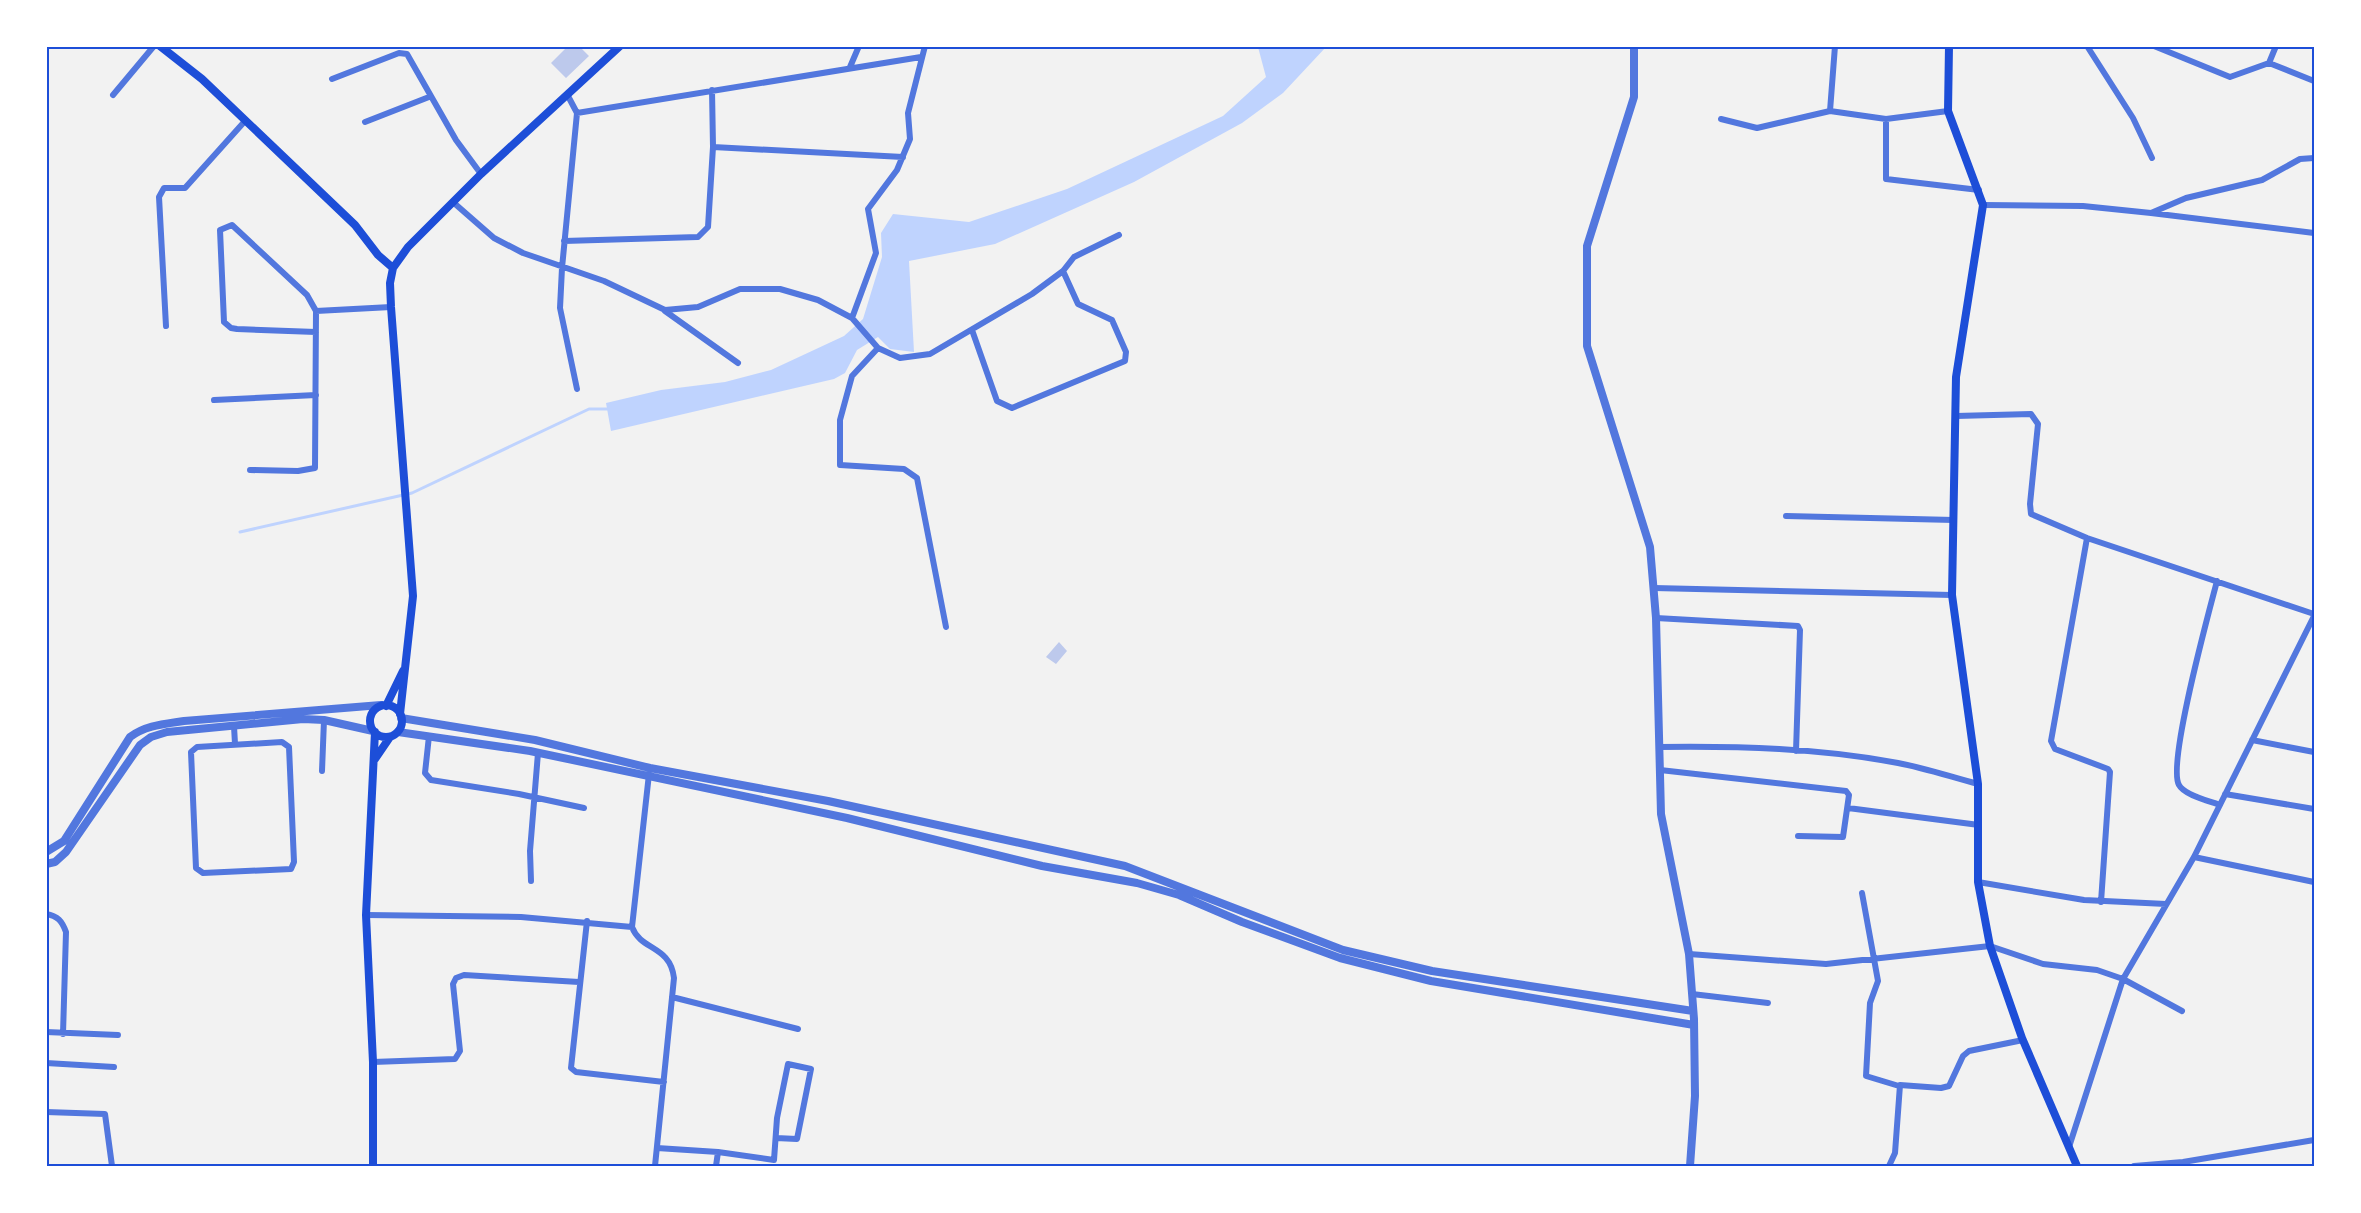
<svg xmlns="http://www.w3.org/2000/svg" width="2361" height="1213" font-family="Literata,serif">
<rect width="100%" height="100%" fill="#f2f2f2"/>
<path fill="#bfd3fe" d="M1258,47H1326L1283,93L1242,123L1134,182L995,244L909,261L914,352L890,349L878,337L857,350L845,373L834,379L611,431L606,403L661,390L725,382L771,370L844,336L863,319L882,257L881,233L893,214L969,222L1067,189L1223,116L1266,77Z"/>
<g fill="none" stroke-linecap="round" stroke-linejoin="round">
<path stroke="#bfd3fe" stroke-width="3" d="M240,532L412,493L589,409H608"/>
</g>
<path fill="#bdc9ec" d="M568,46H579L589,56L566,78L551,63Z
M1059,642L1067,651L1056,664L1046,657Z"/>
<g fill="none" stroke-linecap="round" stroke-linejoin="round">
<path stroke="#5277de" stroke-width="6" d="M1835,46L1830,111L1886,119L1948,111
M2087,46L2133,118L2152,158
M2154,46L2230,77L2269,63L2276,46
M2269,63L2314,81
M850,67L859,46
M332,79L399,53L407,54L456,140L481,174
M113,95L154,46
M568,96L577,113L562,268L560,308L577,389
M577,113L921,57
M1721,119L1757,128L1830,111
M1886,119V179L1979,190
M365,122L429,97
M713,147L903,157
M454,203L494,238L523,253L604,281L665,310L698,307L740,289H780L818,300L852,318L878,348L900,358L930,354L1032,294L1063,271L1074,257L1119,235
M1983,205L2083,206L2151,213L2186,198L2262,180L2300,159L2314,158
M2151,213L2314,233
M564,241L698,237L708,227L713,147L712,90
M316,311L391,307
M665,311L738,363
M852,318L876,253L868,209L897,170L910,139L908,113L925,46
M166,326L159,197L164,188H185L245,121
M972,330L997,401L1012,408L1125,361L1126,352L1112,320L1078,304L1063,271
M878,348L852,376L840,420V465L904,469L917,478L946,627
M214,400L316,395
M1956,416L2031,414L2038,424L2030,504L2031,514L2087,538L2314,614
M250,470L298,471L315,468L316,311L307,295L232,225L220,230L224,322L231,328L237,329L316,332
M1786,516L1954,520
M2087,538L2051,741L2055,749L2108,769L2110,772L2101,902
M2217,581C2209,612 2167,764 2179,785C2184,795 2209,801 2220,805
M1654,588L1952,595
M1656,618L1798,626L1800,630L1796,751
M234,726L235,744
M429,736L425,773L431,780L519,794L584,808
M2252,740L2314,752
M282,742L289,747L294,862L291,869L203,873L196,868L191,752L197,747Z
M1659,747C1739,746 1820,748 1898,763C1925,768 1951,777 1978,784
M1660,770L1846,791L1849,795L1843,837L1798,836
M322,771L324,720
M649,774L632,927C641,951 670,945 674,978L655,1166
M2225,794L2314,809
M1848,808L1979,825
M2194,857L2314,882
M531,881L530,851L538,753
M1978,882L2084,900L2166,904
M1862,893L1878,981L1870,1003L1866,1076L1899,1086
M46,914C58,916 62,921 66,932L63,1034
M366,915L521,917L632,927
M587,921L571,1068L576,1072L664,1082
M1689,954L1826,964L1990,946L2043,964L2097,970L2123,979L2182,1011
M1692,994L1768,1003
M672,997L798,1029
M46,1032L118,1035
M373,1062L455,1059L460,1051L453,984L456,978L464,975L579,982
M46,1063L114,1067
M46,1112L105,1114L112,1166
M2069,1147L2123,979L2194,857L2314,616
M657,1148L718,1152L774,1160L777,1118L788,1064L811,1069L797,1139L776,1138
M716,1166L718,1152
M1889,1166L1895,1153L1900,1085L1941,1088L1949,1086L1963,1056L1969,1051L2023,1040
M2134,1166L2183,1162L2314,1140"/>
<path stroke="#5277de" stroke-width="8" d="M1634,46V97L1587,246V346L1650,547L1656,618L1661,814L1689,954L1694,1019L1695,1096L1690,1166
M401,718L535,740L650,768L828,801L1125,866L1343,950L1432,971L1693,1011
M398,732L530,751L847,818L1042,866L1137,883L1179,895L1242,922L1340,958L1431,981L1694,1025
M46,852L64,841L130,737C146,725 165,724 184,721L381,705
M46,864L55,862L66,852L140,745L151,737L167,732L303,719L324,720L373,731"/>
<path stroke="#1d4ed8" stroke-width="8" d="M160,46L202,79L355,225L378,255L393,268L390,283L391,307L413,596L400,714
M1949,46L1948,111L1983,205L1956,377L1952,595L1978,784V882L1990,946L2022,1038L2077,1166
M393,268L408,247L481,174L620,46
M370 721a16 16 0 1 1 32 0a16 16 0 1 1-32 0Z
M386,706L403,671
M375,759L390,737
M373,1166V1062L366,915L375,732"/>
</g>
<rect width="2361" height="1213" fill="none" stroke="#ffffff" stroke-width="96"/>
<rect x="48" y="48" width="2265" height="1117" fill="none" stroke="#1d4ed8" stroke-width="2"/>
</svg>
